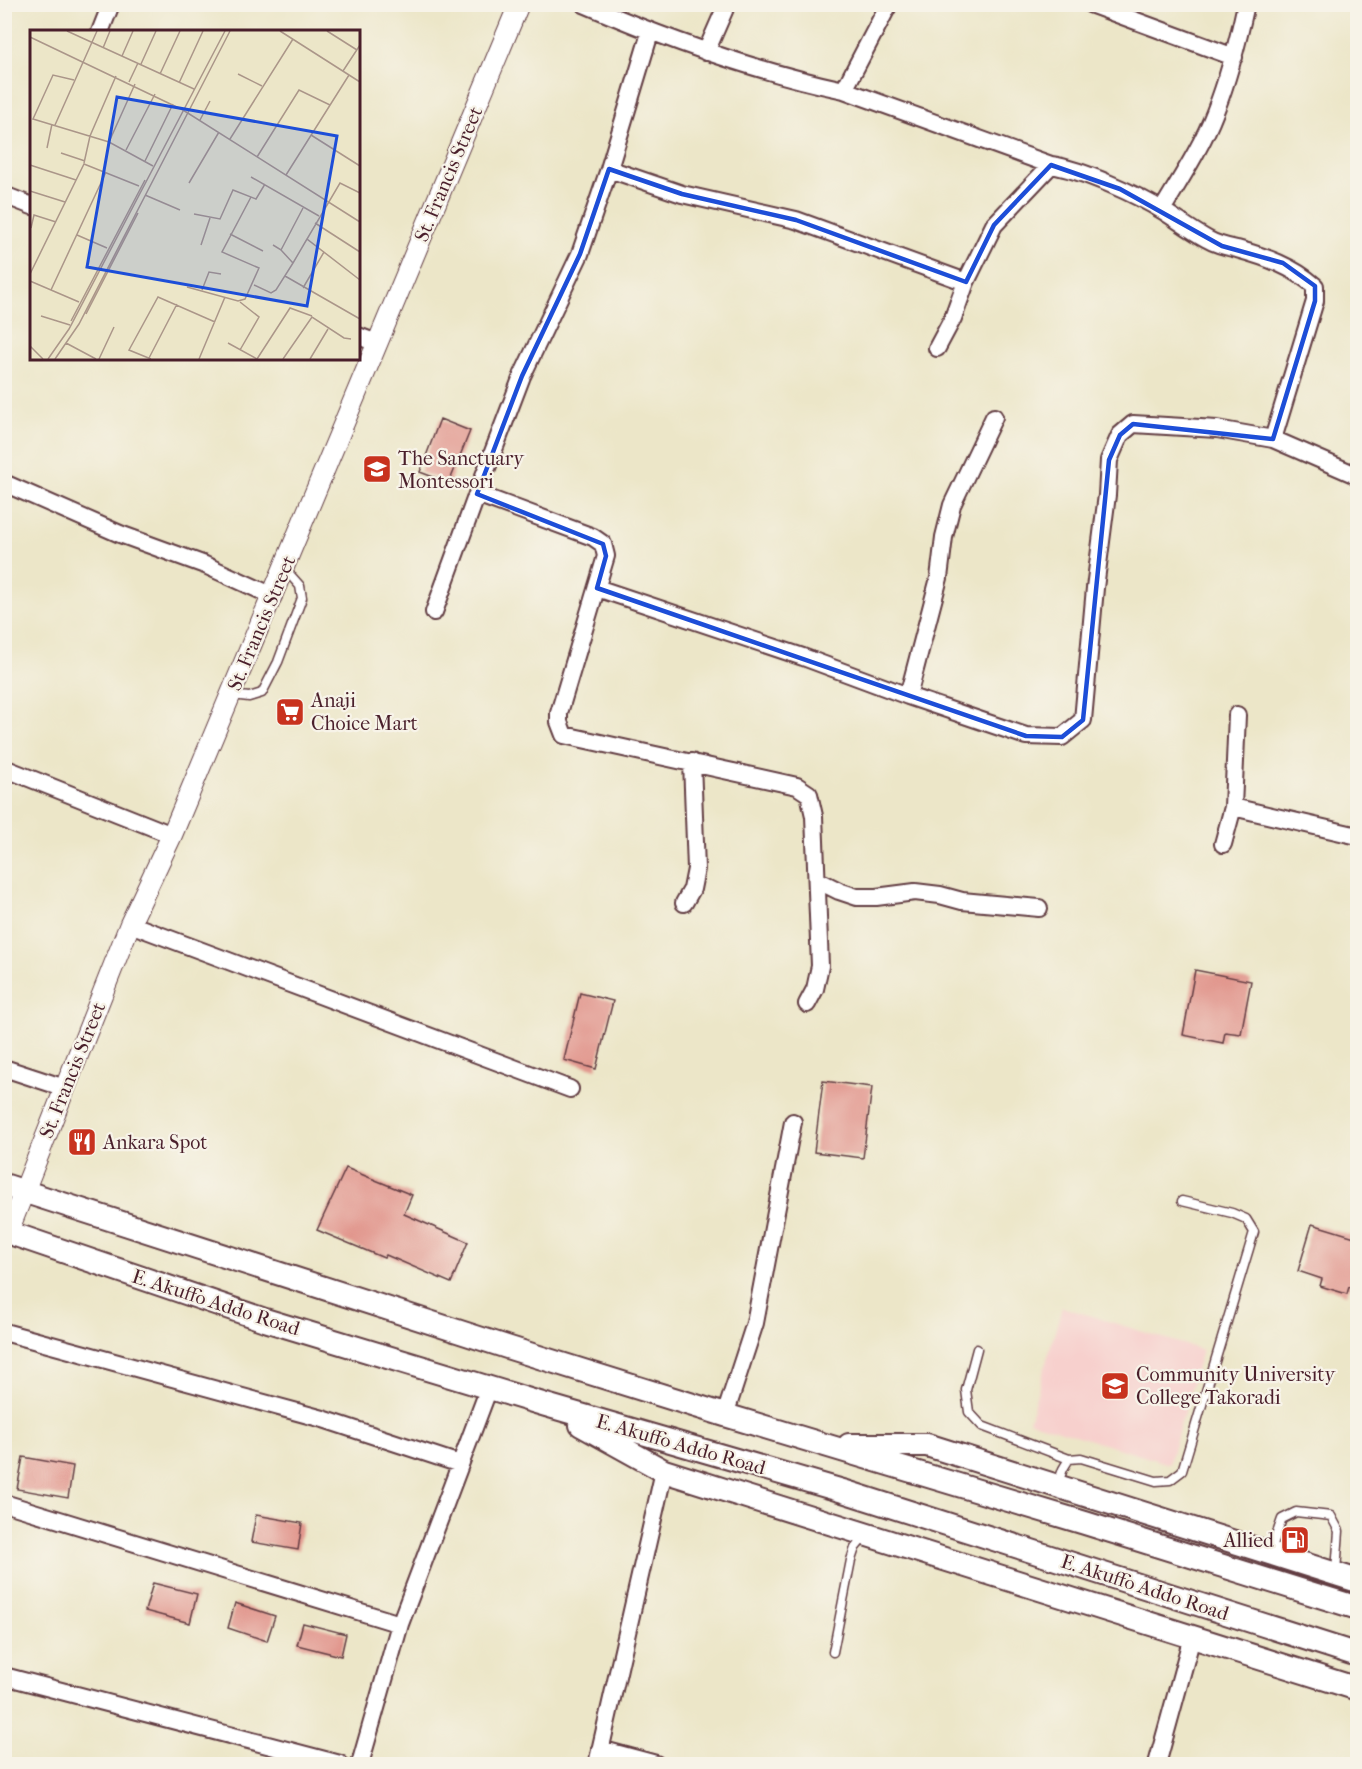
<svg xmlns="http://www.w3.org/2000/svg" width="1362" height="1769" font-family="'IM FELL French Canon',serif">
<rect width="100%" height="100%" fill="#f7f3e8"/>
<filter id="ink" filterUnits="userSpaceOnUse"><feTurbulence type="fractalNoise" baseFrequency=".0167" numOctaves="2"/><feDisplacementMap in="SourceGraphic" scale="12" xChannelSelector="R" yChannelSelector="G"/><feConvolveMatrix kernelMatrix="1 2 1 2 8 2 1 2 1" color-interpolation-filters="sRGB"/></filter>
<filter id="wash" filterUnits="userSpaceOnUse"><feTurbulence type="fractalNoise" baseFrequency=".008" numOctaves="4" result="noise"/><feDisplacementMap in="SourceGraphic" scale="24" xChannelSelector="R" yChannelSelector="G"/><feGaussianBlur stdDeviation="1.35" result="paint"/><feColorMatrix in="noise" values="0 0 0 0 0 0 0 0 0 0 0 0 0 0 0 0 0 1.4 0 .05"/><feComposite in="paint" operator="in"/></filter>
<g filter="url(#wash)">
<rect width="100%" height="100%" fill="#ece6c8"/>
<path fill="#f7d0cd" d="M1062,1307L1202,1350L1169,1464L1029,1421Z"/>
<g id="blocks">
<path fill="#e1958c" d="M440,419L470,431L449,483L420,472Z
M1195,970L1251,981L1241,1034L1225,1032L1223,1043L1183,1035Z
M580,993L613,1001L596,1069L564,1060Z
M823,1081L872,1087L863,1158L814,1152Z
M346,1168L412,1195L404,1214L468,1242L451,1283L386,1255L384,1258L317,1230Z
M1312,1224L1358,1238V1290L1349,1287L1347,1294L1320,1286L1322,1279L1298,1271Z
M23,1457L73,1466L68,1498L17,1489Z
M256,1515L302,1523L298,1550L251,1542Z
M153,1583L197,1594L190,1623L145,1611Z
M235,1603L275,1616L267,1641L228,1628Z
M303,1623L346,1634L341,1656L297,1645Z"/>
</g>
</g>
<g filter="url(#ink)">
<use href="#blocks" fill-opacity="0" stroke="#623d43" stroke-width="1.5"/>
<g fill="none" stroke-linecap="round" stroke-linejoin="round">
<g stroke="#623d43" stroke-width="11">
<path id="service" d="M232,695L249,697L262,693L278,662L302,598L300,586L284,568
M977,1349L966,1390L969,1412L982,1426L1069,1459
M1057,1486L1063,1469L1069,1459L1081,1458L1156,1481L1170,1480L1182,1471L1254,1232L1246,1219L1232,1213L1182,1201
M1270,1553L1282,1519L1296,1512L1331,1516L1339,1531L1336,1571
M833,1652L851,1560L855,1548L866,1535"/>
</g>
<g stroke="#623d43" stroke-width="20">
<path id="minor" d="M584,4C668,40 754,71 844,90L889,4
M1090,4L1234,57
M100,32L111,4
M706,52L727,4
M844,90L1051,165
M609,169L682,194L796,220L966,282L953,318L937,348
M4,195L32,206
M1162,210C1181,178 1202,146 1215,112C1229,77 1238,41 1246,4
M966,282L994,225L1051,165C1083,170 1136,194 1165,212C1179,221 1192,231 1207,239C1217,245 1227,247 1237,249C1266,257 1292,266 1315,286V301L1273,439
M358,336L377,343
M4,483L120,534L205,565L273,596
M477,494L593,537L603,544L606,556L559,713V722L564,735L797,786L809,794L814,816L820,966L815,989L807,1004
M597,588L803,657L908,696L1026,736L1062,737L1083,720L1095,588L1107,495L1109,460L1120,435L1133,424L1217,429L1273,439L1358,476
M434,612L477,494L522,376L580,254L609,169L650,33
M908,696L939,578L944,537L952,505L994,417
M1237,715L1233,807L1358,836
M4,768L172,835
M1223,844L1233,807
M817,880L839,891L857,897H876L915,892L940,895L962,901L1039,908
M684,903L692,889L696,869L692,762
M130,924L570,1089
M4,1068L65,1088
M4,1332L323,1419L460,1464
M725,1415L755,1323L793,1122
M4,1503L400,1624
M4,1676L340,1764
M600,1749L656,1764
M360,1764L400,1624L489,1388
M597,1764L664,1471
M1157,1764L1192,1637"/>
</g>
<g stroke="#623d43" stroke-width="22">
<path id="tertiary" d="M8,1232L130,924L172,835L519,4"/>
</g>
<g stroke="#623d43" stroke-width="26">
<path id="secondary" d="M4,1185L510,1348L725,1415L1085,1523L1358,1608
M4,1231L265,1320L546,1405L843,1491L1358,1655
M581,1425L664,1471L1358,1689
M849,1445H927L1358,1581"/>
</g>
<use href="#service" stroke="#fff" stroke-width="8"/>
<use href="#minor" stroke="#fff" stroke-width="16"/>
<use href="#tertiary" stroke="#fff" stroke-width="20"/>
<use href="#secondary" stroke="#fff" stroke-width="22"/>
</g>
</g>
<path fill="none" stroke="#1d4ed8" stroke-width="4.5" stroke-linejoin="round" d="M1051,165L1120,189L1222,246L1283,263L1315,286V301L1273,439L1133,424L1120,435L1109,460L1083,720L1062,737L1026,736L597,588L606,556L603,544L477,494L522,376L580,254L609,169L682,194L796,220L966,282L994,225Z"/>
<defs>
<g id="school-square" transform="scale(1.5)"><rect x="-9" y="-9" width="18" height="18" rx="4" fill="#c8321e" stroke="#f7f3e8"/><path d="M0-5L7-2L0 1L-7-2ZM-4 1L0 2.5L4 1V4Q0 6-4 4Z" fill="#fff"/></g>
<g id="supermarket-square" transform="scale(1.5)"><rect x="-9" y="-9" width="18" height="18" rx="4" fill="#c8321e" stroke="#f7f3e8"/><path d="M-6-5.5h2.5l.6 2H6L4.5 2H-2.5L-4.4-4H-6ZM-1.5 3.2a1.3 1.3 0 1 0 .1 0ZM3 3.2a1.3 1.3 0 1 0 .1 0Z" fill="#fff"/></g>
<g id="restaurant-square" transform="scale(1.5)"><rect x="-9" y="-9" width="18" height="18" rx="4" fill="#c8321e" stroke="#f7f3e8"/><path d="M-5-6h1v4h1v-4h1v4h1v-4h1v5L-1.5 .5V6h-2V.5L-5-1ZM5-6V6H3V1.5H1.5Q1.5-4 5-6Z" fill="#fff"/></g>
<g id="university-square" transform="scale(1.5)"><rect x="-9" y="-9" width="18" height="18" rx="4" fill="#c8321e" stroke="#f7f3e8"/><path d="M0-5L7-2L0 1L-7-2ZM-4 1L0 2.5L4 1V4Q0 6-4 4Z" fill="#fff"/></g>
<g id="fuel-square" transform="scale(1.5)"><rect x="-9" y="-9" width="18" height="18" rx="4" fill="#c8321e" stroke="#f7f3e8"/><path d="M-5.5-6h7V0h2V4h1.3V-2.5L3-4.5l.8-.8L6-3V5H2.5V1h-1V6h-7ZM-4.2-4.7v3.2H.2V-4.7Z" fill="#fff"/></g>
</defs>
<g fill-rule="evenodd">
<use href="#school-square" x="377" y="469"/>
<use href="#supermarket-square" x="290" y="712"/>
<use href="#restaurant-square" x="82" y="1142"/>
<use href="#university-square" x="1115" y="1386"/>
<use href="#fuel-square" x="1295" y="1540"/>
</g>
<g text-anchor="middle" stroke-width="4.5" stroke-linejoin="round" paint-order="stroke">
<g font-size="20" fill="#4a1f2b" stroke="#f7f3e8">
<text transform="translate(448 174) rotate(-67)" y="7">St. Francis Street</text>
<text transform="translate(261 623) rotate(-67)" y="7">St. Francis Street</text>
<text transform="translate(72 1070) rotate(-68)" y="7">St. Francis Street</text>
<text transform="translate(216 1302) rotate(18)" y="7">E. Akuffo Addo Road</text>
<text transform="translate(681 1444) rotate(16)" y="7">E. Akuffo Addo Road</text>
<text transform="translate(1145 1587) rotate(18)" y="7">E. Akuffo Addo Road</text>
</g>
<g font-size="20" fill="#4a1f2b" stroke="#f7f3e8" text-anchor="start">
<text x="398" y="465">The Sanctuary<tspan x="398" dy="23">Montessori</tspan></text>
<text x="311" y="707">Anaji<tspan x="311" dy="23">Choice Mart</tspan></text>
<text x="103" y="1149">Ankara Spot</text>
<text x="1136" y="1381">Community University<tspan x="1136" dy="23">College Takoradi</tspan></text>
<text x="1274" y="1547" text-anchor="end">Allied</text>
</g>
</g>
<g transform="translate(30 30)">
<rect width="330" height="330" fill="#ece6c8"/>
<path fill="none" stroke="#ab9689" stroke-width="1.5" d="M37,1L164,59M250,1L330,52M297,1L327,20M0,7L153,80L330,192M73,18L80,1M92,26L103,1M111,34L126,1M313,41L330,15M130,44L150,1M208,44L232,56M44,50L23,45L3,89L79,112L123,136M99,52L108,33M149,53L173,1M170,90L180,71M25,95L67,1M281,105L330,136M200,109L263,9M79,112L105,54M17,118L22,94M96,120L125,64M31,123L55,131M227,127L269,60L300,75M115,131L143,74M54,133L60,106L86,46M0,135L46,150M256,145L319,45M221,147L289,186M159,153L189,102M0,161L35,172M330,163L310,153L277,209L330,250M115,165L150,180M164,184L190,189L203,160L226,169L235,154M285,193L330,222M1,198L4,185L26,192M200,204L233,221M47,205L77,218M171,215L180,188M243,215L251,220L273,178M263,233L277,209M0,244L54,134L109,156M255,246L330,289M0,251L49,272M224,255L241,263L246,260L263,233L251,220M157,257L208,271L215,269L229,238L192,222L221,167M273,258L294,222M21,260L76,142M172,260L179,242L191,244M56,284L108,183M11,286L40,295M41,291L115,150M36,313L66,329M198,313L227,329M0,316L13,329M210,320L229,287L210,272M119,328L147,274M18,329L39,299L195,1M25,329L49,294L200,1M69,329L84,297M121,329L99,320L128,267L185,292M169,329L195,267M227,329L260,278L282,286M253,329L282,287L314,308L321,309M280,329L298,299"/>
<path fill="#1d4ed8" fill-opacity="0.15" stroke="#1d4ed8" stroke-width="3" d="M87,67L307,106L277,276L57,237Z"/>
<rect width="330" height="330" fill="none" stroke="#4a1f2b" stroke-width="3"/>
</g>
<rect width="1362" height="1769" fill="none" stroke="#f7f3e8" stroke-width="24"/>
</svg>
